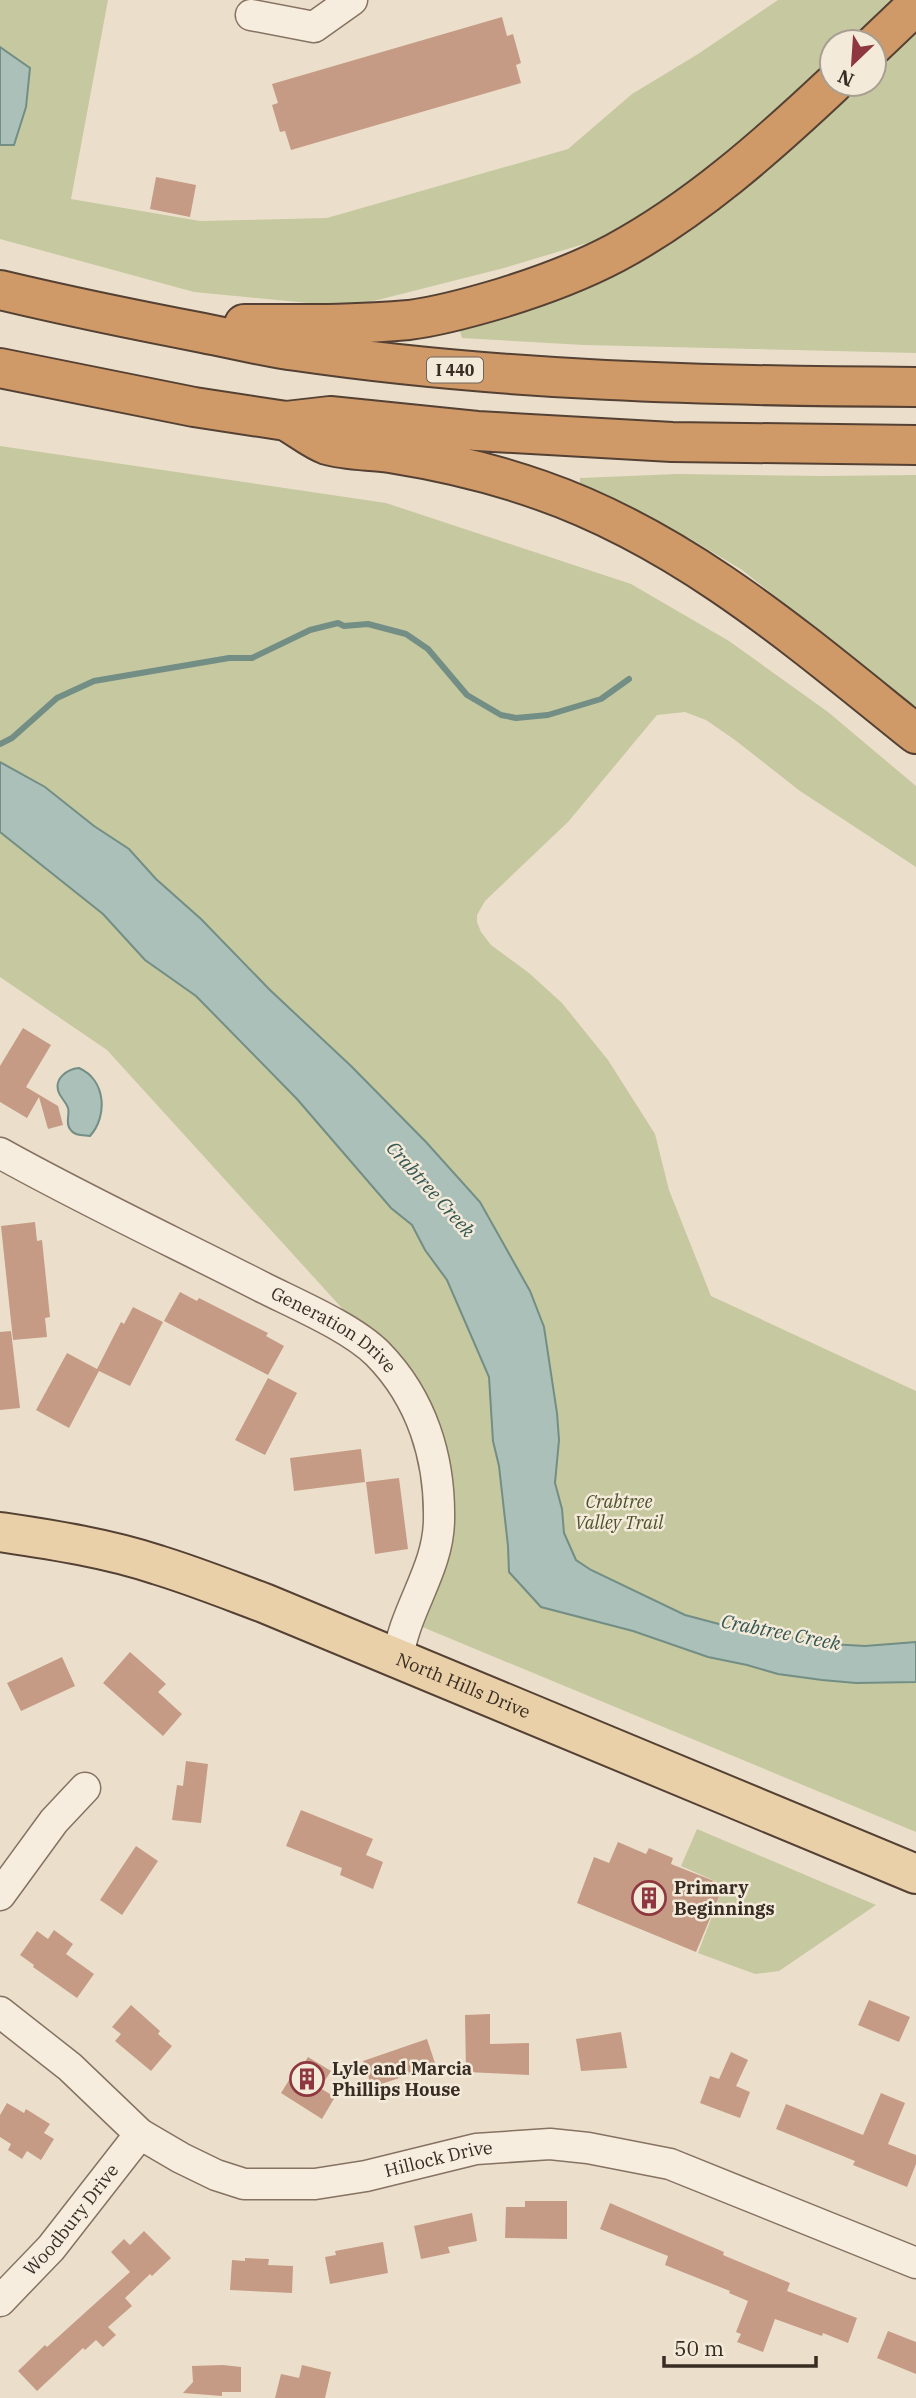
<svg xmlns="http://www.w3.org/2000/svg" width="916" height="2398" font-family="'IBM Plex Serif',serif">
<rect width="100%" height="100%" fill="#ebdfcb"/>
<path fill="#c6c8a0" d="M0,0H108L71,199L200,221L327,218L568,149L632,94L698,54L778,0H898L850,42H832V58L707,173L614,235L504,268L350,307L194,292L0,239Z
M916,21V353L584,345L462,338L458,324L547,297L847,84H874V60Z
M0,446L386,503L631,584L729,641L828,712L916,786V867L800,791L735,740L706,720L685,712L657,715L568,822L485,901L477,915V922L481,932L491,945L529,973L562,1003L608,1060L655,1134L669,1190L711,1296L916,1391V1832L420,1626L433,1536L421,1395L107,1050L0,977V794L155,918L184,903L156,879L129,849L94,826L45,787L0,762Z
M677,474L822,476L916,475V708L742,570L689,538L580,487V478Z
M697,1829L876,1905L779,1971L755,1974L698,1953L724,1885L681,1866Z"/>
<path fill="#abc0b8" stroke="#728e85" stroke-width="2" d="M0,47L30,68L26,107L14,145H0Z
M0,762L45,787L94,826L129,849L156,879L201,919L270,990L351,1066L426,1142L480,1202L530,1291L544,1327L557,1413L559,1440L555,1483L562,1509L564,1533L576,1560L591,1570L685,1615L738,1629L830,1644L865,1646L916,1642V1682L856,1683L822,1680L778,1674L747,1665L708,1657L633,1631L541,1607L509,1572L508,1546L499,1466L493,1441L489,1377L447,1280L425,1250L412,1225L391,1208L297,1099L196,996L145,960L103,914L0,832Z
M79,1068C106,1080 108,1116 90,1136C83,1135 74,1136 70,1129C65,1123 70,1115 68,1108C66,1102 61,1098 59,1093C53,1079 67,1069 79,1068Z"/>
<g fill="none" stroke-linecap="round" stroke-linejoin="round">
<path stroke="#728e85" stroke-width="6" d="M0,744L12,738L57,698L94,681L229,658H252L310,630L338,623L344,626L368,624L406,634L428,649L467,695L501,715L516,718L548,715L601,699L629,679"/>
</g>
<path fill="#c59b86" d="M502,17L507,36L513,34L521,63L516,65L521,83L291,150L285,131L280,132L272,105L278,103L272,84Z
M156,177L196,185L190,217L150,209Z
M23,1028L51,1045L26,1087L58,1106L63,1125L48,1129L39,1097L27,1118L0,1102V1066Z
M35,1222L37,1241L42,1240L50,1317L45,1318L47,1337L13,1340L1,1226Z
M180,1292L197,1301L199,1298L268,1333L266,1336L284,1346L268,1375L164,1321Z
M133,1307L163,1322L130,1386L99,1371L69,1428L36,1410L67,1353L97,1369L121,1322L124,1324Z
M11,1331L20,1408L0,1410V1332Z
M268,1378L297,1393L265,1455L235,1440Z
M361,1449L365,1482L294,1491L290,1458Z
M399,1478L408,1549L375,1554L366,1482Z
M130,1652L166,1684L158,1692L182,1714L163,1736L103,1683Z
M62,1657L75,1686L21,1711L7,1683Z
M186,1761L208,1764L201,1823L172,1820L177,1785L183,1786Z
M301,1810L373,1839L366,1855L383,1862L373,1889L340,1875L342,1868L286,1846Z
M618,1842L646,1854L649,1848L673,1858L671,1864L724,1885L696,1952L577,1903L594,1857L609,1863Z
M136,1846L158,1861L122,1915L100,1900Z
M54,1930L73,1944L66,1954L94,1974L77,1998L33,1967L34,1965L20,1955L37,1931L48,1939Z
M869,2000L910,2017L899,2042L858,2025Z
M131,2005L160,2031L158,2034L172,2046L151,2071L115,2041L121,2034L112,2027Z
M490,2014V2044L529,2043V2075L466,2072L465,2015Z
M621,2032L627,2068L581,2071L576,2039Z
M427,2039L436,2066L372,2087L363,2061Z
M731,2052L748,2060L736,2086L750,2092L740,2118L700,2103L710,2076L719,2079Z
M308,2057L331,2071L320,2088L335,2097L322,2119L281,2093L296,2069L299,2071Z
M881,2093L905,2103L888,2144L916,2155V2164L907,2187L853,2165L855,2161L776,2129L786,2104L863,2135Z
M7,2103L24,2113L26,2109L50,2124L44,2133L54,2139L41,2160L27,2151L22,2159L8,2150L11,2144L0,2137V2115Z
M525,2201H567V2239L505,2238L506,2207H525Z
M610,2203L724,2252L723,2255L790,2283L787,2291L857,2318L848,2343L823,2333L822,2336L775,2319L763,2352L737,2342L741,2334L736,2332L748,2301L729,2293L730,2291L665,2265L668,2256L600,2229Z
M472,2213L477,2241L448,2247L450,2253L421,2259L414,2226Z
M144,2231L171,2258L152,2276L150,2274L125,2298L132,2306L108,2327L116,2335L103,2347L96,2340L85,2350L83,2348L37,2391L18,2371L45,2345L47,2347L130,2272L111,2252L124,2239L130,2245Z
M383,2242L388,2273L330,2284L325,2257L336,2255L335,2251Z
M245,2258L269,2259L268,2265L293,2266L292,2293L230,2290L232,2260L245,2261Z
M888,2331L916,2342V2374L877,2358Z
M223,2365L241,2367V2392H222V2396L183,2393L193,2382L192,2366Z
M302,2365L331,2372L325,2398H275L281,2374L299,2378Z"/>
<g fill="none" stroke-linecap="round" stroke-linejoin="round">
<g stroke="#867261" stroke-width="33">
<g id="minor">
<path d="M251,15L314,27L352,0"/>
<path id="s1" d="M0,1153C86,1201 176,1243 264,1288C298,1305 352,1328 378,1354C422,1399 440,1458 439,1519C439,1570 403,1611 398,1660"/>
<path d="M0,1895L54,1821L85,1788"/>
<path id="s2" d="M0,2012L70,2067L140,2134L181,2158L216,2175L244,2184H315L366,2176L476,2149L550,2144L588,2148L670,2164L916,2263"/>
<path id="s3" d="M0,2301L51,2248L140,2134"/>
</g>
</g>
<g stroke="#554134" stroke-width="42">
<g id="major">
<path id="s4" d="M0,1532C53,1540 107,1548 158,1565C194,1576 229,1590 264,1603L916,1874"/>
</g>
</g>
<g stroke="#554134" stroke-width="42">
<path id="highway" d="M874,45L916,5
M0,290C67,306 135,320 203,333C234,339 265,347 296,351C502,381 709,386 916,387
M244,324C299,324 354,325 409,320C440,316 472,307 502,298C541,286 579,272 615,253C695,210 767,146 833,84
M0,368L194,407L286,421L330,416L477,431L672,442L916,445
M286,421C299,428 313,440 327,445C347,451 370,450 390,453C440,461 492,473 540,490C684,540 799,640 916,734"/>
</g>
<use href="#minor" stroke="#f6edde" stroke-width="30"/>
<use href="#major" stroke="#e9d0a8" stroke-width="38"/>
<use href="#highway" stroke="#cf9a67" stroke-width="38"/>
</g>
<defs>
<g id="building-ring" transform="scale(1.75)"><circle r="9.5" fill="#f3eada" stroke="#8f373f" stroke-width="1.5"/><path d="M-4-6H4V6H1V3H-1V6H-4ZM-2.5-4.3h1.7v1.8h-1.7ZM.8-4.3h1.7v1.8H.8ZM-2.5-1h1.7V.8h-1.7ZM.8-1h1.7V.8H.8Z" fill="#8f373f"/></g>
</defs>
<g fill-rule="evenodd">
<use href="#building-ring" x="649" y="1898"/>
<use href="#building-ring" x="307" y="2079"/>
</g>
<g text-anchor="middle" stroke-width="5" stroke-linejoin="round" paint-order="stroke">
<rect fill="#f3eada" stroke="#70655a" stroke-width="2" x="427" y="357.5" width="56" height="25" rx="5"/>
<g font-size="16" font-weight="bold" fill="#382c23">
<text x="455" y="376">I 440</text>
</g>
<g font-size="18" fill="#382c23" stroke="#f3eada">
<text dy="6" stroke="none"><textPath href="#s1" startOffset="378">Generation Drive</textPath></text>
<text dy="6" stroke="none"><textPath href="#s4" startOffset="490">North Hills Drive</textPath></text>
<text dy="6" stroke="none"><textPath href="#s2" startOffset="499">Hillock Drive</textPath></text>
<text dy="6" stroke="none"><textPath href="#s3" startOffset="108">Woodbury Drive</textPath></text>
</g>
<g font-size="18" font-style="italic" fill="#4c532c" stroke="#f3eada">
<text x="619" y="1508">Crabtree<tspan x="619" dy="21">Valley Trail</tspan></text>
</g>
<g font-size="18" font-weight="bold" fill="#382c23" stroke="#f3eada" text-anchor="start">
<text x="674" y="1894">Primary<tspan x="674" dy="21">Beginnings</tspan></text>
<text x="332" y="2075">Lyle and Marcia<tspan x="332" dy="21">Phillips House</tspan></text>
</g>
<g font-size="19" font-style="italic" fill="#345652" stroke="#f3eada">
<text transform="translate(431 1189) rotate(48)" y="7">Crabtree Creek</text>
<text transform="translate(781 1632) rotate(11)" y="7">Crabtree Creek</text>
</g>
</g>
<g transform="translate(853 63) rotate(205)"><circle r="33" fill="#f3eada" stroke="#a89e91" stroke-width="2"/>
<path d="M0-5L12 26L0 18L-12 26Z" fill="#8f373f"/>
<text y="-10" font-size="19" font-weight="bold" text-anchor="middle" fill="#382c23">N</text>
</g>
<path d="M664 2356v10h152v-10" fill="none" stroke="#382c23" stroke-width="3.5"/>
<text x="674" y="2356" font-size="21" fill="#382c23" stroke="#f3eada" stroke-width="5" paint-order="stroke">50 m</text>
</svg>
